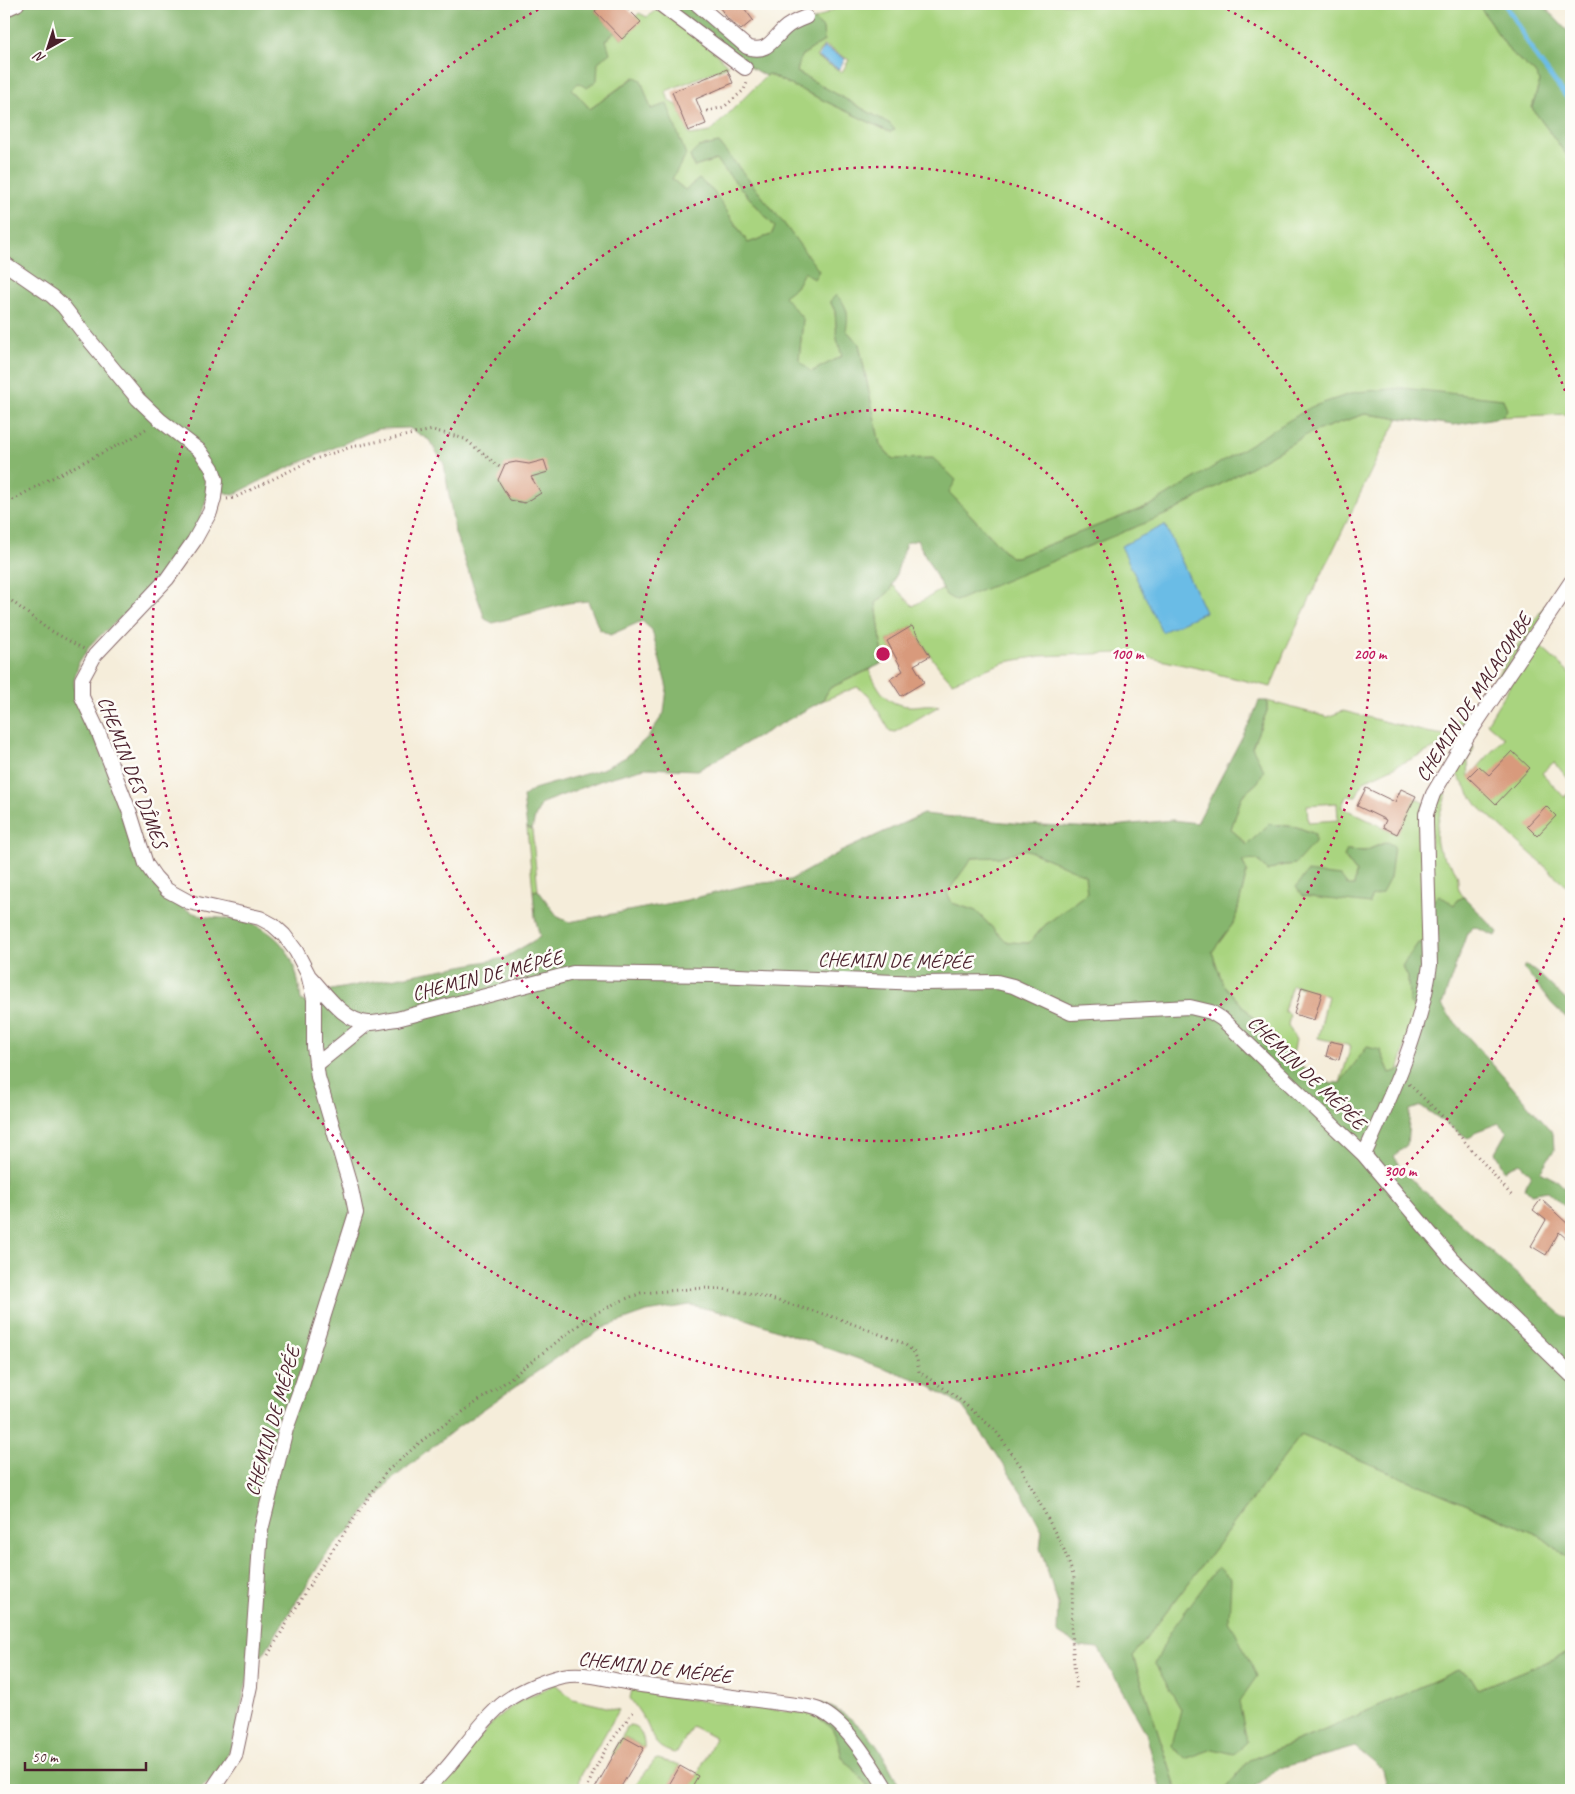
<svg xmlns="http://www.w3.org/2000/svg" width="1575" height="1794" font-family="Caveat,sans-serif">
<rect width="100%" height="100%" fill="#fdfcf7"/>
<filter id="ink" filterUnits="userSpaceOnUse"><feTurbulence type="fractalNoise" baseFrequency=".02" numOctaves="2"/><feDisplacementMap in="SourceGraphic" scale="10" xChannelSelector="R" yChannelSelector="G"/><feConvolveMatrix kernelMatrix="1 2 1 2 8 2 1 2 1" color-interpolation-filters="sRGB"/></filter>
<filter id="wash" filterUnits="userSpaceOnUse"><feTurbulence type="fractalNoise" baseFrequency=".0096" numOctaves="4" result="noise"/><feDisplacementMap in="SourceGraphic" scale="20" xChannelSelector="R" yChannelSelector="G"/><feGaussianBlur stdDeviation="1.12" result="paint"/><feColorMatrix in="noise" values="0 0 0 0 0 0 0 0 0 0 0 0 0 0 0 0 0 1.4 0 .05"/><feComposite in="paint" operator="in"/></filter>
<g filter="url(#wash)">
<rect width="100%" height="100%" fill="#f5edda"/>
<path fill="#a9d47f" stroke="#7a7a55" fill-rule="evenodd" d="M844,4H1478L1511,53L1534,72L1540,81L1532,108L1571,161V414L1501,417L1506,410L1402,388L1201,475L1151,505L1017,557H1010L949,492L893,459L880,444L859,344L846,330L836,296L830,301L835,311L837,338L842,356L811,372L799,360L803,319L783,296L796,287L804,271H818L785,225L719,143L699,147L690,156L694,167L716,160L775,227L771,235L748,243L714,192L699,180L685,190L671,178L672,120L667,105L652,109L634,77L590,109L572,89L598,62L606,40L615,32L622,39L640,22L635,17L639,13L647,17L656,10L661,11L713,50L728,66L666,91L669,101L677,105L690,135L710,132L768,74L890,132V124L797,72L801,56L824,41L823,28L814,20ZM824,45L849,60L842,72L816,57Z
M1365,414L1399,418L1385,442L1284,653L1271,687L1217,674L1211,671L1142,656L1119,653L1041,656L1005,662L952,682C935,665 924,646 912,626L887,641L894,654L879,665L883,657L876,603L891,590L893,585L913,606L943,589L946,595L1172,512L1310,433Z
M1571,567V575L1475,714C1466,722 1462,726 1449,723L1462,719L1473,711Z
M1536,643L1571,674V782L1554,762L1542,773L1564,797L1571,791V890L1477,805L1456,773L1455,766L1472,745L1474,748L1468,761L1469,777L1504,738L1487,723Z
M869,670C880,692 887,707 915,706C923,705 931,704 939,706L895,732L890,731L868,694L857,687L822,701L830,688Z
M1267,701L1327,717L1343,711L1426,732L1452,736V740L1364,781L1356,796L1347,795L1341,807L1397,834L1414,799H1419L1424,803V943L1408,977L1409,1003L1416,1009L1398,1071L1390,1073L1380,1050L1340,1083L1351,1046L1318,1038L1328,996L1292,985L1284,1011L1290,1014L1288,1025L1296,1040L1292,1058L1276,1043L1223,984L1212,952L1235,921L1247,871L1242,861L1258,860L1267,871L1279,866L1295,864L1315,834L1297,827L1269,824L1248,845L1231,829L1242,796L1258,782L1252,747L1267,711ZM1337,803L1338,820L1308,822L1307,805ZM1386,842L1371,897L1348,887L1354,886L1356,872L1344,857L1348,850L1365,851Z
M1441,791L1444,792L1446,795C1441,810 1432,835 1439,850C1443,858 1452,864 1456,872C1461,882 1454,886 1464,897L1457,900L1454,906L1433,901L1430,822Z
M527,828L532,830L538,890L533,891Z
M1025,849L1085,874L1087,893L1045,925L1029,943L1006,942L976,911L952,903L947,893L971,858L999,857Z
M1301,1435L1539,1535L1571,1560V1652L1478,1689L1471,1677L1458,1670L1325,1730L1250,1760L1224,1790H1177L1133,1656Z
M555,1684L573,1699L619,1710L580,1777L579,1790H433L494,1721L516,1703Z
M632,1690L676,1698L810,1714L819,1718L832,1728L838,1741L842,1757L868,1786L866,1790H690L715,1738L692,1726L678,1751L674,1753C653,1747 654,1739 646,1722C641,1714 635,1706 630,1698Z
M629,1725C640,1725 645,1738 644,1748L625,1737L614,1755L612,1753Z
M658,1759L680,1766L666,1790H632L655,1760Z"/>
<path fill="#86b66e" stroke="#686a4c" fill-rule="evenodd" d="M4,4H602L595,11L615,32L606,40L610,53L598,62L597,80L587,88L578,83L572,89L590,109L635,77L641,80L651,109L667,104L686,155L672,179L685,190L699,179L714,192L748,243L771,235L775,227L716,160L694,167L690,156L699,147L719,143L785,225L819,271L814,279L804,272L796,287L784,296L803,319L799,360L811,372L842,356L837,339L835,311L830,301L836,295C848,306 849,315 846,330L859,344L880,445L893,459L933,458L956,480L949,492L1010,557H1017L1151,505L1311,407L1356,392L1402,388L1503,399L1507,410L1501,417L1454,425L1365,414L1310,433L1172,512L956,601L946,595L917,540L906,543L891,590L876,603L883,657L879,665L830,688L822,701L698,770L645,768L605,779L542,803L535,817L532,830L527,828L523,797L534,789L602,769L626,757L648,737L664,713L667,688L652,630L642,621L610,635L599,629L588,601L568,603L493,623L485,619L455,533L444,464L429,440L409,428L377,429L274,474L233,495L219,490L209,491L198,525L172,564L136,604L92,643L79,662L74,681L75,697L96,739L152,882C166,899 181,909 202,916C215,919 228,917 241,920C262,925 282,939 291,959C297,971 299,986 301,1000L306,1003L331,990L504,958L540,937L535,917L533,891L538,890L558,917L569,922L687,900L747,885L790,880L840,852L923,814L1024,824L1094,828L1172,820L1197,823L1252,718L1259,701H1267V711L1252,747L1264,770L1258,782L1242,796L1231,829L1247,845L1269,824L1297,827L1315,834V842L1295,864L1279,866L1267,871L1258,860L1242,861L1247,871L1235,921L1212,952L1223,984L1276,1043L1319,1082L1340,1083L1367,1047L1380,1050L1390,1073L1408,1067L1427,1018L1409,1003L1408,977L1402,966L1418,943H1424L1433,901L1439,895L1454,905L1457,900L1464,897L1498,932L1496,936L1474,927L1467,933L1442,1005L1447,1013L1553,1133L1554,1150L1540,1172L1558,1181L1571,1195V1212L1547,1191L1531,1194L1525,1188L1531,1174L1519,1163L1504,1170L1495,1152L1507,1131L1499,1123L1477,1131L1469,1139L1421,1106L1410,1110L1407,1145L1394,1156L1402,1171L1571,1323V1560L1539,1535L1301,1435L1133,1656L1177,1790H1161L1146,1733L1099,1649L1080,1647L1057,1632L1058,1604L1040,1548L1042,1530L1022,1493L990,1444L962,1406L923,1382L735,1315L690,1305L647,1312L605,1327L558,1357L458,1427L390,1481L352,1528L327,1553L247,1680L232,1746L222,1766L208,1783L198,1790H4ZM1025,849L1085,875L1087,893L1045,925L1029,943L1006,942L976,911L952,903L947,893L972,858L999,857Z
M664,4H688L744,53L754,57L763,56L807,23L814,20L823,28L824,41L801,56L797,72L890,124L895,130L890,132L768,74L765,76L737,59Z
M1478,4H1542L1571,35V161L1532,108L1540,81L1534,72L1511,53Z
M1387,842L1394,846L1390,878L1382,893L1371,897L1370,904L1302,896L1296,887L1307,872L1340,876L1348,886H1354L1356,872L1344,856L1347,850L1365,851Z
M1526,965L1540,975L1571,1005V1022L1552,1004L1524,968Z
M1218,1567L1231,1579L1229,1620L1257,1676L1239,1702L1247,1742L1234,1754L1213,1749L1185,1759L1172,1746L1181,1709L1155,1664L1170,1632Z
M1571,1652V1790H1400L1387,1785L1383,1770L1355,1747L1280,1768L1250,1790H1224L1250,1760L1325,1730L1458,1670L1471,1677L1478,1689Z
M819,1702C851,1713 874,1736 889,1766C893,1774 898,1781 900,1790H866L868,1786L842,1757L838,1741L832,1728L819,1718Z"/>
<path fill="#6abce6" stroke="#5a6e88" d="M824,47L845,59L839,69L818,57Z
M1165,525L1205,612L1162,632L1121,546Z"/>
<g fill="none" stroke-linecap="round" stroke-linejoin="round">
<path stroke="#6abce6" stroke-width="5" d="M1505,4L1537,58L1571,103"/>
</g>
<g id="blocks">
<path fill="#d89a7b" d="M602,4H623L641,22L622,39L595,11Z
M717,4H741L753,20L741,30L728,19Z
M727,69L733,83L696,99L706,124L688,131L672,92Z
M544,460L548,472L531,477L541,493L525,503L510,500L498,480L505,464L516,462L529,464Z
M912,626L930,656L914,665L924,682L901,696L890,679L903,671L887,641Z
M1512,751L1530,768L1496,804L1468,777L1479,766L1489,775Z
M1366,788L1395,802L1401,789L1416,796L1397,834L1383,827L1386,820L1357,806Z
M1546,806L1556,816L1537,836L1527,826Z
M1302,987L1322,993L1314,1020L1294,1014Z
M1330,1041L1343,1044L1339,1060L1326,1056Z
M1541,1199L1571,1227V1237L1568,1240L1559,1232L1546,1255L1531,1246L1546,1220L1533,1210Z
M624,1737L644,1748L619,1790H594Z
M680,1766L698,1776L690,1790H666Z"/>
</g>
</g>
<g filter="url(#ink)">
<use href="#blocks" fill-opacity="0" stroke="#866768" stroke-width="1"/>
<g fill="none" stroke-linecap="round" stroke-linejoin="round">
<g stroke="#866768" stroke-width="16">
<path id="minor" d="M660,4L745,68
M697,4L747,47C767,54 772,40 784,29C790,23 798,20 806,17
M4,10L17,4
M4,263L52,296L63,306L86,336L138,399L160,420L200,451L212,468L216,480L214,498L210,512L194,541L167,579L95,655L82,679V697L98,731L130,813L146,864L155,877L167,890L189,902L260,918L273,925L284,935L296,951L308,974L314,999V1047L318,1077L351,1189L356,1213L302,1385L286,1429L261,1530L250,1686L235,1756L212,1790
M308,975C324,991 344,1023 369,1023C378,1023 388,1020 397,1019L573,973L713,975L923,983L997,982L1013,986L1071,1013L1190,1007L1211,1012L1222,1019L1364,1155L1451,1258L1571,1375
M316,1065L368,1023
M1364,1155C1392,1094 1421,1032 1430,965L1426,823V814L1433,794L1468,735L1571,582
M424,1790C456,1765 474,1726 506,1701C521,1690 551,1677 569,1675C593,1673 618,1682 641,1685C695,1692 749,1699 803,1706C808,1707 814,1708 819,1710C847,1723 871,1764 887,1790"/>
</g>
<path stroke="#866768" stroke-width="3" stroke-dasharray="1 4" stroke-linecap="butt" d="M707,111L724,107L744,90L748,80
M227,499L234,498L312,460L351,447L433,430L465,439L502,469
M4,505L44,482L132,438L149,427
M4,595L46,628L84,649
M1409,1084L1447,1121L1512,1196
M268,1655L316,1574L386,1472L424,1439L504,1383L568,1333L594,1314L618,1302L641,1293L703,1288L722,1289L754,1294L837,1318L903,1343L913,1351L917,1359L919,1372L954,1395L995,1430L1020,1465L1064,1550L1074,1577L1071,1626L1076,1689
M587,1790C595,1761 615,1736 633,1712"/>
<use href="#minor" stroke="#fff" stroke-width="14"/>
</g>
</g>
<g fill="none" stroke="#c2185b" stroke-width="2.5" stroke-dasharray="2.5 5">
<circle cx="883" cy="654" r="244"/>
<circle cx="883" cy="654" r="487"/>
<path d="M1570 904A731 731 0 1 1 545 6M1221 6A731 731 0 0 1 1570 404"/>
</g>
<g text-anchor="middle" stroke-width="5" stroke-linejoin="round" paint-order="stroke">
<g font-size="20" fill="#4a1f2b" stroke="#fdfcf7">
<text transform="translate(1473 697) rotate(-57)" y="7">CHEMIN DE MALACOMBE</text>
<text transform="translate(133 772) rotate(69)" y="7">CHEMIN DES DÎMES</text>
<text transform="translate(895 960) rotate(1)" y="7">CHEMIN DE MÉPÉE</text>
<text transform="translate(487 975) rotate(-14)" y="7">CHEMIN DE MÉPÉE</text>
<text transform="translate(1307 1072) rotate(44)" y="7">CHEMIN DE MÉPÉE</text>
<text transform="translate(272 1421) rotate(-74)" y="7">CHEMIN DE MÉPÉE</text>
<text transform="translate(655 1667) rotate(7)" y="7">CHEMIN DE MÉPÉE</text>
</g>
</g>
<circle cx="883" cy="654" r="8" fill="#c2185b" stroke="#fdfcf7" stroke-width="2.5"/>
<g font-size="15" text-anchor="middle" font-weight="bold" fill="#c2185b" stroke="#fdfcf7" stroke-width="5" stroke-linejoin="round" paint-order="stroke">
<text x="1127" y="659">100 m</text>
<text x="1370" y="659">200 m</text>
<text x="1400" y="1176">300 m</text>
</g>
<rect width="1575" height="1794" fill="none" stroke="#fdfcf7" stroke-width="20"/>
<g transform="translate(48 48) rotate(219)" stroke="#fdfcf7" stroke-width="4" paint-order="stroke">
<path d="M0-4L9 19L0 12L-9 19Z" fill="#4a1f2b"/>
<text y="-8" font-size="14" font-weight="bold" text-anchor="middle" fill="#4a1f2b">N</text>
</g>
<path d="M25 1762v8h121v-8" fill="none" stroke="#4a1f2b" stroke-width="2.5"/>
<text x="32" y="1762" font-size="15" fill="#4a1f2b" stroke="#fdfcf7" stroke-width="4" paint-order="stroke">50 m</text>
</svg>
